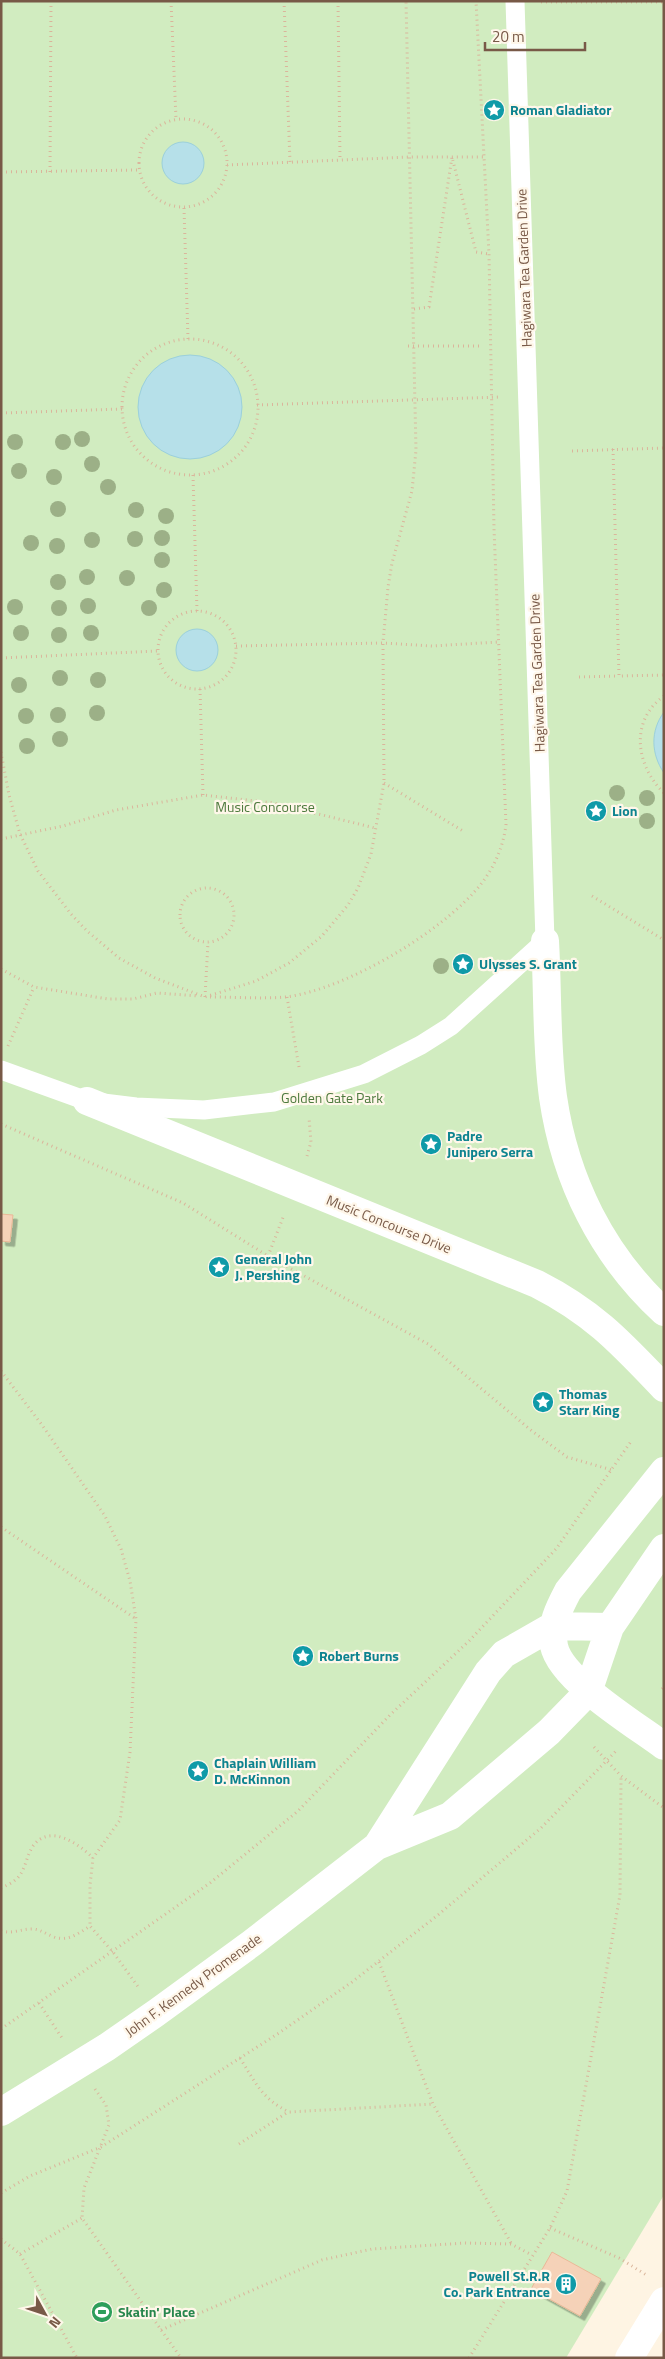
<svg xmlns="http://www.w3.org/2000/svg" width="665" height="2359" font-family="'Titillium Web',sans-serif">
<defs>
<filter id="shadow"><feDropShadow dx="4.5" dy="4.5" stdDeviation="0" flood-color="#0004"/></filter>
</defs>
<rect width="100%" height="100%" fill="#fef4e3"/>
<path fill="#d1ecc0" d="M1,1H664V2195L566,2358H1Z"/>
<path fill="#b6e0e9" stroke="#9bd0db" d="M162 163a21 21 0 1 1 42 0a21 21 0 1 1-42 0Z
M138 407a52 52 0 1 1 104 0a52 52 0 1 1-104 0Z
M176 650a21 21 0 1 1 42 0a21 21 0 1 1-42 0Z
M664,712V773C651,754 650,731 664,712Z"/>
<path fill="#f5d2b8" stroke="#e9b897" filter="url(#shadow)" d="M1,1214L13,1215L10,1242L1,1241Z
M552,2252L601,2279L580,2316L531,2289Z"/>
<g fill="none" stroke-linecap="round" stroke-linejoin="round">
<path stroke="#dab59b" stroke-width="3" stroke-dasharray="1 4" stroke-linecap="butt" d="M171,1L176,119
M284,1L290,162
M338,1L340,160
M541,2H664
M139 163a44 44 0 1 1 88 0a44 44 0 1 1-88 0Z
M227,165L410,157H485
M1,172L138,170
M50,172L51,1
M184,208L188,339
M414,309L429,307L452,157L476,252L489,254
M122 407a68 68 0 1 1 136 0a68 68 0 1 1-136 0Z
M408,346H479
M257,405L501,397
M1,413L122,409
M613,449L619,676L664,675
M572,451L664,448
M193,475L197,611
M158 650a39 39 0 1 1 78 0a39 39 0 1 1-78 0Z
M236,646L383,643L432,646L498,642
M1,658L158,651
M579,677L619,676
M200,689L203,795
M664,696C629,721 636,766 664,793
M1,752L9,795L20,834L38,871L71,914L87,931L119,958L155,978L205,997L256,981L289,963L322,936L348,905L358,888L371,854L384,783L383,643L388,587L392,563L412,491L416,450L406,1
M384,783L463,831
M1,839L63,826L116,810L203,795L274,803L375,828
M180 915a27 27 0 1 1 54 0a27 27 0 1 1-54 0Z
M592,896L664,940
M1,969L34,987L108,999H133L157,993L199,996
M205,997L208,942
M210,997C235,997 262,999 286,997C347,989 444,931 481,884C495,866 503,847 506,825L494,529L489,254L476,1
M287,997L299,1067
M8,1046L34,987
M1,1124L183,1203L268,1256L428,1344L532,1431L567,1457L612,1470
M307,1156L311,1142L309,1118
M268,1256L284,1215
M1,1371L42,1425L105,1516L121,1549L130,1581L136,1619L130,1752L120,1820L93,1858L90,1885V1926
M1,1527L136,1619
M662,1689L664,1687
M594,1747L621,1776L664,1808
M1,1888C8,1885 16,1881 20,1875C26,1866 27,1855 33,1846C50,1823 79,1844 93,1858
M1,1931C13,1934 21,1929 32,1929C40,1929 46,1934 54,1937C68,1942 79,1933 90,1926L113,1952L139,1988
M379,1962L433,2104L511,2243
M39,2003L62,2038
M1,2029L210,1883L298,1811L390,1715L469,1641L556,1549L632,1440
M240,2058C255,2082 262,2099 289,2112L433,2104
M95,2089L106,2105L109,2125L84,2188L82,2218L181,2358
M239,2144L288,2112
M1,2193L30,2176L101,2147L279,2033L352,1982L438,1915L541,1828L616,1751
M550,2228L619,2258L648,2276
M1,2239L20,2254L77,2358
M20,2254L82,2218
M161,2330L322,2260L372,2249L465,2243L511,2244L532,2255
M469,2358L550,2228L567,2191L620,1895L621,1776"/>
<path stroke="#fff" stroke-width="19" d="M1,1070L87,1101L136,1107L204,1110L274,1102L364,1074L421,1045L451,1026L545,941L515,1"/>
<path stroke="#fff" stroke-width="28" d="M545,941C548,993 546,1046 553,1097C565,1180 602,1255 664,1312
M87,1101L537,1284C594,1313 621,1343 664,1388
M664,1471L568,1591C559,1608 550,1625 554,1646C561,1680 636,1725 664,1746
M377,1846L488,1672L504,1654L553,1626L610,1627
M1,2112L107,2047L156,2013L252,1943L377,1846L450,1816L549,1732L588,1692L610,1627L664,1548"/>
<path stroke="#fff" stroke-width="28" d="M629,2358L664,2301"/>
</g>
<g fill="#9cb087">
<circle cx="82" cy="439" r="8"/>
<circle cx="15" cy="442" r="8"/>
<circle cx="63" cy="442" r="8"/>
<circle cx="92" cy="464" r="8"/>
<circle cx="19" cy="471" r="8"/>
<circle cx="54" cy="477" r="8"/>
<circle cx="108" cy="487" r="8"/>
<circle cx="58" cy="509" r="8"/>
<circle cx="136" cy="510" r="8"/>
<circle cx="166" cy="516" r="8"/>
<circle cx="162" cy="538" r="8"/>
<circle cx="135" cy="539" r="8"/>
<circle cx="92" cy="540" r="8"/>
<circle cx="31" cy="543" r="8"/>
<circle cx="57" cy="546" r="8"/>
<circle cx="162" cy="560" r="8"/>
<circle cx="87" cy="577" r="8"/>
<circle cx="127" cy="578" r="8"/>
<circle cx="58" cy="582" r="8"/>
<circle cx="164" cy="590" r="8"/>
<circle cx="88" cy="606" r="8"/>
<circle cx="15" cy="607" r="8"/>
<circle cx="59" cy="608" r="8"/>
<circle cx="149" cy="608" r="8"/>
<circle cx="21" cy="633" r="8"/>
<circle cx="91" cy="633" r="8"/>
<circle cx="59" cy="635" r="8"/>
<circle cx="60" cy="678" r="8"/>
<circle cx="98" cy="680" r="8"/>
<circle cx="19" cy="685" r="8"/>
<circle cx="97" cy="713" r="8"/>
<circle cx="58" cy="715" r="8"/>
<circle cx="26" cy="716" r="8"/>
<circle cx="60" cy="739" r="8"/>
<circle cx="27" cy="746" r="8"/>
<circle cx="617" cy="793" r="8"/>
<circle cx="647" cy="798" r="8"/>
<circle cx="647" cy="821" r="8"/>
<circle cx="441" cy="966" r="8"/>
</g>
<defs>
<g id="sight-disc" transform="scale(1.125)"><circle r="9.5" fill="#0f9aa8" stroke="#fff7ea"/><path d="M0-6L1.8-2.2L6-1.7L2.9 1.2L3.7 5.4L0 3.3L-3.7 5.4L-2.9 1.2L-6-1.7L-1.8-2.2Z" fill="#fff"/></g>
<g id="building-disc" transform="scale(1.125)"><circle r="9.5" fill="#0f9aa8" stroke="#fff7ea"/><path d="M-4-6H4V6H1V3H-1V6H-4ZM-2.5-4.3h1.7v1.8h-1.7ZM.8-4.3h1.7v1.8H.8ZM-2.5-1h1.7V.8h-1.7ZM.8-1h1.7V.8H.8Z" fill="#fff"/></g>
<g id="stadium-disc" transform="scale(1.125)"><circle r="9.5" fill="#2e9e5b" stroke="#fff7ea"/><path d="M0-5a6.5 5 0 1 0 0 10a6.5 5 0 1 0 0-10ZM-3.5-1.8h7v3.6h-7Z" fill="#fff"/></g>
</defs>
<g fill-rule="evenodd">
<use href="#sight-disc" x="494" y="110"/>
<use href="#sight-disc" x="596" y="811"/>
<use href="#sight-disc" x="463" y="964"/>
<use href="#sight-disc" x="431" y="1144"/>
<use href="#sight-disc" x="219" y="1267"/>
<use href="#sight-disc" x="543" y="1402"/>
<use href="#sight-disc" x="303" y="1656"/>
<use href="#sight-disc" x="198" y="1771"/>
<use href="#building-disc" x="566" y="2284"/>
<use href="#stadium-disc" x="102" y="2312"/>
</g>
<g text-anchor="middle" stroke-width="4.5" stroke-linejoin="round" paint-order="stroke">
<g font-size="14" font-weight="bold" fill="#0d838f" stroke="#fff7ea" text-anchor="start">
<text x="510" y="115">Roman Gladiator</text>
<text x="612" y="816">Lion</text>
<text x="479" y="969">Ulysses S. Grant</text>
<text x="447" y="1141">Padre<tspan x="447" dy="16">Junipero Serra</tspan></text>
<text x="235" y="1264">General John<tspan x="235" dy="16">J. Pershing</tspan></text>
<text x="559" y="1399">Thomas<tspan x="559" dy="16">Starr King</tspan></text>
<text x="319" y="1661">Robert Burns</text>
<text x="214" y="1768">Chaplain William<tspan x="214" dy="16">D. McKinnon</tspan></text>
<text x="550" y="2281" text-anchor="end">Powell St.R.R<tspan x="550" dy="16">Co. Park Entrance</tspan></text>
</g>
<g font-size="14" fill="#785947" stroke="#fff7ea">
<text transform="translate(524 268) rotate(-92)" y="5">Hagiwara Tea Garden Drive</text>
<text transform="translate(537 673) rotate(-92)" y="5">Hagiwara Tea Garden Drive</text>
<text transform="translate(389 1224) rotate(22)" y="5">Music Concourse Drive</text>
<text transform="translate(193 1985) rotate(-36)" y="5">John F. Kennedy Promenade</text>
</g>
<g font-size="14" fill="#4c793c" stroke="#fff7ea">
<text x="265" y="812">Music Concourse</text>
<text x="332" y="1103">Golden Gate Park</text>
</g>
<g font-size="14" font-weight="bold" fill="#27864d" stroke="#fff7ea" text-anchor="start">
<text x="118" y="2317">Skatin' Place</text>
</g>
</g>
<rect width="665" height="2359" fill="none" stroke="#785947" stroke-width="5"/>
<g transform="translate(45 2314) rotate(130)" stroke="#fff7ea" stroke-width="4" paint-order="stroke">
<path d="M0-4L9 19L0 12L-9 19Z" fill="#785947"/>
<text y="-8" font-size="14" font-weight="bold" text-anchor="middle" fill="#785947">N</text>
</g>
<path d="M485 42v8h100v-8" fill="none" stroke="#785947" stroke-width="2.5"/>
<text x="492" y="42" font-size="15" fill="#785947" stroke="#fff7ea" stroke-width="4" paint-order="stroke">20 m</text>
</svg>
